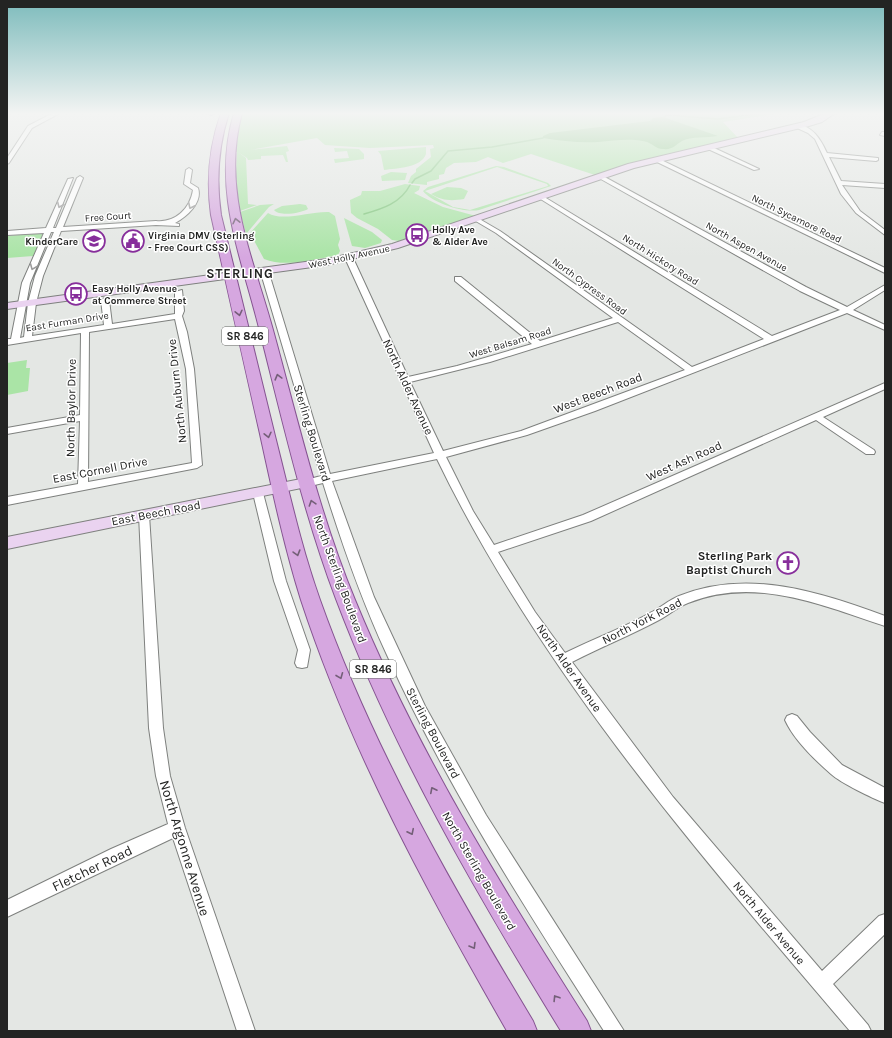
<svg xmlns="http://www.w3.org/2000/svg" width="892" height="1038" font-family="Karla,sans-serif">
<rect width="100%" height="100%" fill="#e4e7e4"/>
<path fill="#aae4a6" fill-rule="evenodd" d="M243,113H779L723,122L740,140L631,166L601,177L531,154L503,163L488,157L476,162L454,163L446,168L444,174L439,175V179L427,182V185L408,183L411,176L416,172V169L431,157L430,149L434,148L433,145L370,148L325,145L317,138L250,150L287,146L289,151L286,152L288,162H286L283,155L261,156V159L248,160L247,158L238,152L246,158L248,204L257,205L240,211L234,174L236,170L237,152H235L241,116Z
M426,147V154C421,168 397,168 384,170L381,155L378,151Z
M334,148L359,149L364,154V159L335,163L334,159L349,158L347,151L335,152Z
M496,166L504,167L548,183L551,186L479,210C464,213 432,203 423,191L428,187ZM497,167L547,184L548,186L470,210L453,207L425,191Z
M391,172L407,173L405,180L382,181L381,176Z
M405,184L420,186L419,190L414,193L443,207L476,216L399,241L392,240L378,229L357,218L351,213L350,200L361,195L362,191H380Z
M447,187L461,188L468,191L464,199C451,201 443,201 431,194Z
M274,204L269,207L246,234L240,212L260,205Z
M300,204L306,205L308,209C301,213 280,217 274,210L282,206Z
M329,212L335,216L340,239L338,245L340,251L338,255C315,259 286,268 264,259L250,233L268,213C282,222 311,211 329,212Z
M344,218L372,232L382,240L381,243L365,248L352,246Z
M44,233L33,256L7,258V236Z
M27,360L26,368H30L28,391L7,395V363Z"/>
<path fill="#7ec57a" d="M663,117L718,136C707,138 691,136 682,141C675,145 673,150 663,149C656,149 653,144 647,142C643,141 639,140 635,140C623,139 611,141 598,142C580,143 561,141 543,138V136L550,133L650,121L653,118Z"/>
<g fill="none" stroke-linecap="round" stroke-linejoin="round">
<path stroke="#7ec57a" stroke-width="1.5" d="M661,118L668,115L718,119L763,113
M412,183L415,179L431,171L448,151L492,147L543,138
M364,214C382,209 401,203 410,185"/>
<g stroke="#7e807e" stroke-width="2">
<path id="street" d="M53,113H60L32,128L9,163L7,164V158L28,126Z
M795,125C812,124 821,140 827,153L878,158V160L876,161L829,157L841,181L885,184V188L842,185L860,211L885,230V235L856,213L841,194L815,139L808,133L795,127Z
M882,132H885V136L880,135Z
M708,147H712L759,169L754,170L708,149Z
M657,158L885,268V273L655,161L654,160Z
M189,168L192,170L190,183L198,188C203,203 186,217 175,223L179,224V226L156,225L61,231L43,276L36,303L32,336L104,325L101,300L105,298L109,300L112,324L175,314V292L182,290L184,311L182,316L187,332L194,369L202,465L197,468L7,505V497L78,484L80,421L7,434V428L80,415L81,333L7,345V339H11L22,283L44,233L7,235V231L46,228L68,179L73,178L53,228H56L77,178L80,176L83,178L63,227L156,221C175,223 190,209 193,190L184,184L186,170ZM51,232H54L35,276L28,303L24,337L20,338L30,283ZM175,319L186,369L192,463L88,482L89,332Z
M601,175L806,287L847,307L885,285V290L853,310L885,325V330L847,313L595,411L527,435L446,457L473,511L494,545L583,515L885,383V389L823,417L874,450L875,452L874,454H866L816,420L591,521L498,552L535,612L565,653C593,639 623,628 650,613C660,608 669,600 679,596C748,568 819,592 885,616V626C821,605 755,576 688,603C677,607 669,615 659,620C631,635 601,647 572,662L673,797L822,971L879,916L885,914V934L833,984L868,1025L871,1031H850C698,853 539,670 437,459L332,481L374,597L425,706L486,815L624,1031H604C526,909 447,787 387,655C361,599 341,541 323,483L306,487L301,483L302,481L321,476L260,270L261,268L268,270L330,474L434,453L345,258L346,256L353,258L408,377L457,366L532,344L455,281V277H461L540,341L613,318L496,233L474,220V218L476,217L500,231L692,367L764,339L539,198L538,197L541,195L772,336L840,310L800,291L599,178V176ZM618,322L685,370L521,431L443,451L410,382L490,362Z
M258,489L263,493L286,581L310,650L307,667L302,668L297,667L295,663L298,650L274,581L253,493Z
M144,511L149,515L163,728L170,776L185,828L255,1031H237L173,838L7,917V900L111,849L168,824L156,776L149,728L139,515Z
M792,714L797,716L810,732L842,765L885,788V803C872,798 841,783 831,774C815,760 794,740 785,720L787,716Z"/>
</g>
<g stroke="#7e807e" stroke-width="2">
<path id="secondary" d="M826,113H835L822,122L809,126L634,168L398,248L327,265L7,309V303L327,259L392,244L628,164L804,122Z
M306,478L311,480L313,483L311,486L7,549V537Z"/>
</g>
<g stroke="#855391" stroke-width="2">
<path id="primary" d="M206,113H215L211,115Z
M221,113H229C218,147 216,180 221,215C239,289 257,362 275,436C289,491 301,547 320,600C373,749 452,886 533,1021L537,1031H507C428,893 351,752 301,600C284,546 272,489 260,434C243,361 227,288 211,215C206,179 209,147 221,113Z
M234,113H242C221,190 253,257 273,330C298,421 319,513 355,600C416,749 501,886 587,1021L591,1031H561C476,893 394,752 336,599C303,512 283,422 260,332C242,258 211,190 234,113Z"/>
</g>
<use href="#street" fill="#fff" fill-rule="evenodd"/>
<use href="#secondary" fill="#ead3f0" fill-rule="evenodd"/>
<use href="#primary" fill="#d6a7e0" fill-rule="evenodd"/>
</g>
<defs><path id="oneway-chevron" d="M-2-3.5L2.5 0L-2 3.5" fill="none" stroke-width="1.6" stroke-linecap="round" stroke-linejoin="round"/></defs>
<g stroke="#9c9c9c">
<use href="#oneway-chevron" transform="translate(60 205) rotate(113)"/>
<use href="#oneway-chevron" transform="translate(191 206) rotate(116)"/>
<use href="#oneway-chevron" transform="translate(33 267) rotate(112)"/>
</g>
<g stroke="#745f78">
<use href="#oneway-chevron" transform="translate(236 221) rotate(-103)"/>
<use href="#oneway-chevron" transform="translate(239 313) rotate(77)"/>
<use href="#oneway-chevron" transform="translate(278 377) rotate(-105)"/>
<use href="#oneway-chevron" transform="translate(268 435) rotate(77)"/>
<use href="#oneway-chevron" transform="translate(312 503) rotate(-108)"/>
<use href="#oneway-chevron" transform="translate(297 553) rotate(74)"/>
<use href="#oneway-chevron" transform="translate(340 676) rotate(68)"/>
<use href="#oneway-chevron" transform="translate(433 790) rotate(-117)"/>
<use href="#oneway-chevron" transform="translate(411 832) rotate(64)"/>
<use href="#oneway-chevron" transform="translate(473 946) rotate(59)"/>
<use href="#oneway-chevron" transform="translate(556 998) rotate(-122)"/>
</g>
<linearGradient id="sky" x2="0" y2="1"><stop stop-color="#7dbbbc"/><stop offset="0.44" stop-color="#f3f4f3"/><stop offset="1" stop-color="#f3f4f3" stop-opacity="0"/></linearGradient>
<rect width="892" height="258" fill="url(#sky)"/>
<defs>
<g id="bus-ring" transform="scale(1.15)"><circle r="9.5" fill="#fff" stroke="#872e9b" stroke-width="1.5"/><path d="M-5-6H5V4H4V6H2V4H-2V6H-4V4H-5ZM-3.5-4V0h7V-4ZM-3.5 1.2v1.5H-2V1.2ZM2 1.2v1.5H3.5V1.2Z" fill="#872e9b"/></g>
<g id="school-ring" transform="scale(1.15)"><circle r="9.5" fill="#fff" stroke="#872e9b" stroke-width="1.5"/><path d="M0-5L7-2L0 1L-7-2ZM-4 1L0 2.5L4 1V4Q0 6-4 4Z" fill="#872e9b"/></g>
<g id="civic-ring" transform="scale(1.15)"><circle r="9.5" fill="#fff" stroke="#872e9b" stroke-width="1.5"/><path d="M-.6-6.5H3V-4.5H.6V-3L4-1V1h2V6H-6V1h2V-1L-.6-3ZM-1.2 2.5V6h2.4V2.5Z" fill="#872e9b"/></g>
<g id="church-ring" transform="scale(1.15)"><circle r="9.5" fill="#fff" stroke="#872e9b" stroke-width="1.5"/><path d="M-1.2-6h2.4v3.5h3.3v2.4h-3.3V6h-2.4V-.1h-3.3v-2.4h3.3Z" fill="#872e9b"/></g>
</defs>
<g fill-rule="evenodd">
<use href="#bus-ring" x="417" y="235"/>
<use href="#school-ring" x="94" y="241"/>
<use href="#civic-ring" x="133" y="241"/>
<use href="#bus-ring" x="76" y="294"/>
<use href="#church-ring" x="788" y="563"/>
</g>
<g text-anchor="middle" stroke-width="3" stroke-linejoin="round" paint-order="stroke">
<g font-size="10" fill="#232423" stroke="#fff">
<text transform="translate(108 216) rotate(-4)" y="4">Free Court</text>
<text transform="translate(797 218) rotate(26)" y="4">North Sycamore Road</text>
<text transform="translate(747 246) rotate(29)" y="4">North Aspen Avenue</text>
<text transform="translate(349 256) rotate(-12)" y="4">West Holly Avenue</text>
<text transform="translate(661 259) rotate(32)" y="4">North Hickory Road</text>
<text transform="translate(590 286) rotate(36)" y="4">North Cypress Road</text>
<text transform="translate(67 321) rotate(-9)" y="4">East Furman Drive</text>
<text transform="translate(510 342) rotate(-17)" y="4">West Balsam Road</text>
</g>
<g font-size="10" font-weight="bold" fill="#232423" stroke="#fff" text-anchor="start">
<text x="432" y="233">Holly Ave<tspan x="432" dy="12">&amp; Alder Ave</tspan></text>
<text x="148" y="239">Virginia DMV (Sterling<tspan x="148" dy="12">- Free Court CSS)</tspan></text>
<text x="78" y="245" text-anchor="end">KinderCare</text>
<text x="92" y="292">Easy Holly Avenue<tspan x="92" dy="12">at Commerce Street</tspan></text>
</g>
<g fill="#fff" stroke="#656665" stroke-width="1">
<rect x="222" y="327" width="46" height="18" rx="3"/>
<rect x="350" y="660" width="46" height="18" rx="3"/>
</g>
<g font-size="11" font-weight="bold" fill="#232423">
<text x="245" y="340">SR 846</text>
<text x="373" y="673">SR 846</text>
</g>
<g font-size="12" fill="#232423" stroke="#fff">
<text transform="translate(408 387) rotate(65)" y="4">North Alder Avenue</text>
<text transform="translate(177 391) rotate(-96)" y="4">North Auburn Drive</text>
<text transform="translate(598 393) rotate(-21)" y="4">West Beech Road</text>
<text transform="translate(71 408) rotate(-89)" y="4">North Baylor Drive</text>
<text transform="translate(312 433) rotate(73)" y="4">Sterling Boulevard</text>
<text transform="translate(684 461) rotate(-24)" y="4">West Ash Road</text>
<text transform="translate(100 470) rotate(-11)" y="4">East Cornell Drive</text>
<text transform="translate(156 513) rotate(-11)" y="4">East Beech Road</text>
<text transform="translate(340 579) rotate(70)" y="4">North Sterling Boulevard</text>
<text transform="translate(642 621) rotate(-27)" y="4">North York Road</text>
<text transform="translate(569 668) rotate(55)" y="4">North Alder Avenue</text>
<text transform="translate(433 733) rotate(62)" y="4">Sterling Boulevard</text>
<text transform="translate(479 871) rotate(60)" y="4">North Sterling Boulevard</text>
<text transform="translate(769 923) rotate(50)" y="4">North Alder Avenue</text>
</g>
<g font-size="12" font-weight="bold" fill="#232423" stroke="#fff" text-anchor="end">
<text x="772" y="560">Sterling Park<tspan x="772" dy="14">Baptist Church</tspan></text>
</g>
<g font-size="13" font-weight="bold" letter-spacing="1" fill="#232423" stroke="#fff">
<text x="240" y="278">STERLING</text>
</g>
<g font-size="14" fill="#232423" stroke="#fff">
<text transform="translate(185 848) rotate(73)" y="5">North Argonne Avenue</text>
<text transform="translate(92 868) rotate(-26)" y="5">Fletcher Road</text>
</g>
</g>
<rect width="892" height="1038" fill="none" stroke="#232423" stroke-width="16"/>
</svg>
